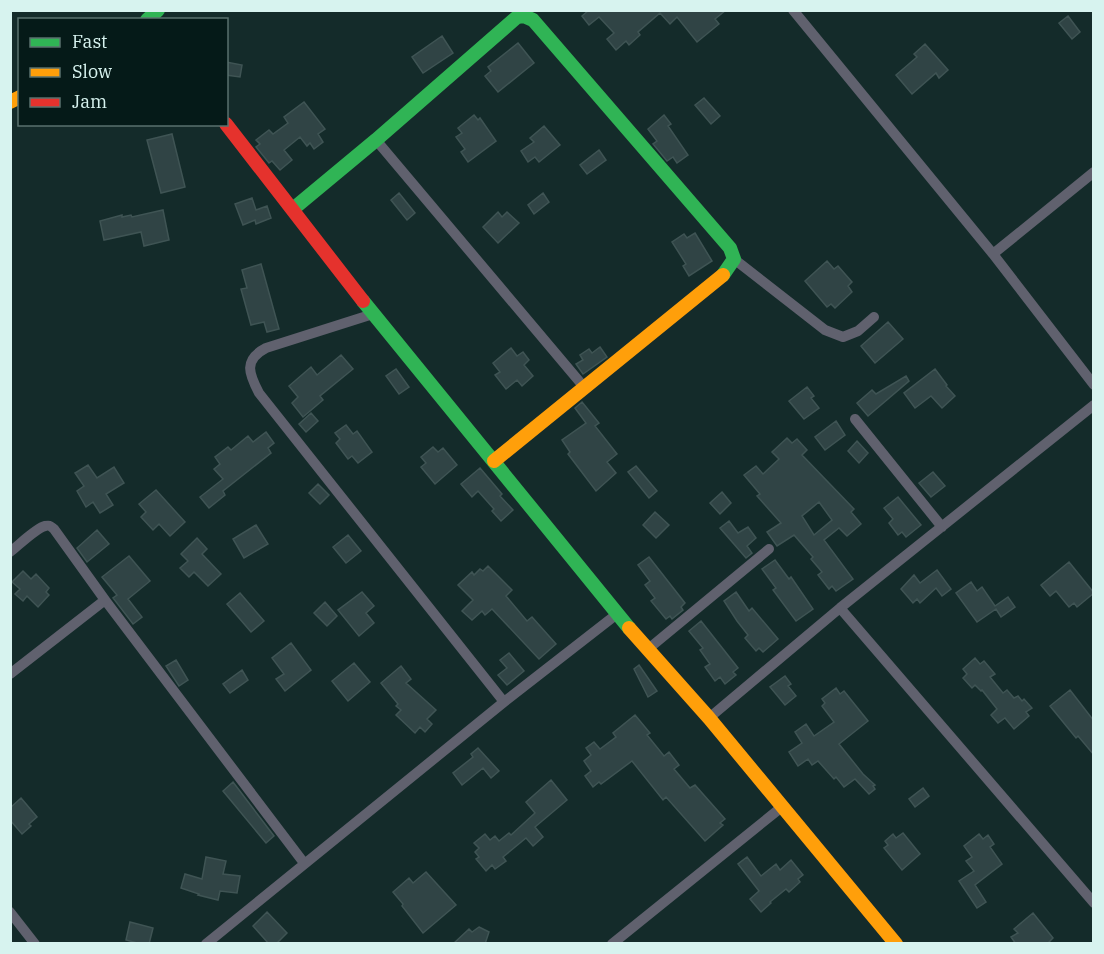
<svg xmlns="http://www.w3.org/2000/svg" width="1104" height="954" font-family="'IBM Plex Serif',serif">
<rect width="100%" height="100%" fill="#142b2a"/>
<path fill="#304445" stroke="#3f5454" stroke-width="1.5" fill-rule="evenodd" d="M589,10H726L715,19L719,24L697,42L677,17L670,24L660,13L638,32L640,35L629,45L626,41L616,50L607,39L614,33L599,17L589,25L582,16Z
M1068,16L1080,32L1072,39L1059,23Z
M442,36L453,53L423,73L412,57Z
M518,43L534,63L498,92L485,76L491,71L488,67Z
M925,44L948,70L939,78L936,73L912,94L896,75L917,57L914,54Z
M226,62L242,65L240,77L226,75Z
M704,98L720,116L711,124L695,105Z
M304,102L325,129L318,134L323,142L314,149L310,143L307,146L300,137L284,150L292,160L280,170L272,161L269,163L256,147L260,144L256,140L269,130L273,134L288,123L284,117Z
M474,115L478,120L480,118L496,141L468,162L461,152L465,149L456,137L462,133L458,128Z
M664,115L671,124L668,126L688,155L677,163L673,157L667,161L653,144L657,141L648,129Z
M544,126L560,145L539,162L535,157L528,162L521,151L534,142L530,138Z
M172,134L185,187L161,193L147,140Z
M599,150L606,160L587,174L580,165Z
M399,193L415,213L407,220L391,200Z
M543,193L549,202L534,214L528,205Z
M252,198L256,210L267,206L271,218L256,224L255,220L243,225L235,204Z
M163,210L169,240L144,246L141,232L104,240L100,221L122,215V217L131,215L132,217Z
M498,212L502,217L507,212L519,223L498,243L483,227Z
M695,233L712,261L689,276L683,266L686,264L672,242L684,234L687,238Z
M827,261L834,269L838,266L852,282L848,286L852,292L835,308L831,304L827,307L805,281Z
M261,264L279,329L267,332L264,322L251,325L241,289L247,288L242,270Z
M888,322L903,339L875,363L861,346Z
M600,347L607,357L583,374L576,364L583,360L580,355L589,349L592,353Z
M511,348L517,356L523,352L529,360L524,365L533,376L522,386L517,380L506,389L495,375L500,372L493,363Z
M341,355L353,369L320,396L323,400L303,417L292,403L298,397L289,386L311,367L317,375Z
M396,369L409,387L399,394L386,376Z
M935,369L947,385L946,386L955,396L942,408L931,396L915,408L904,393Z
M906,376L909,381L868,416L857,403L872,390L876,394Z
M807,387L814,396L811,398L819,408L804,419L789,401Z
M582,402L599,423L595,426L617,454L607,462L616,473L596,491L568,454L570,452L562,440L586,423L575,408Z
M311,413L318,421L306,432L299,424Z
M836,421L845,435L825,450L815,437Z
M346,425L353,434L357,431L372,452L358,463L352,456L348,459L336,443L340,439L335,433Z
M266,432L274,443L268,448L271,453L223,491L225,495L209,508L200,497L223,479L214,469L220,464L215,457L228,447L231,450L248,436L253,442Z
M787,438L792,443L797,439L807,450L802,455L854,509L851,512L861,524L847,536L839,528L824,540L853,579L836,591L832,586L829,589L818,575L822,572L811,559L813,557L794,535L777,546L767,532L781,523L757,496L760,494L744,475L756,466L763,474L779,459L772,452ZM819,502L832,520L814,535L802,516Z
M857,441L868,453L859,463L848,451Z
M433,447L438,452L443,448L457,465L435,484L421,467L426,463L421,457Z
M88,465L97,478L114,467L124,483L106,494L113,505L100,513L93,502L86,507L77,491L84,486L75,473Z
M636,466L657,491L649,498L628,472Z
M480,468L502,494L500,496L513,510L501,521L492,511L494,509L478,491L472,497L461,484Z
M933,472L945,486L931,497L919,483Z
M318,484L329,495L320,504L309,493Z
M156,490L185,522L170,536L159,524L153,530L141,517L146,512L139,504Z
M722,492L731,503L720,514L710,503Z
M898,497L921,525L906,537L902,532L898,535L889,523L893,519L884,508Z
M655,512L669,525L656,538L643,525Z
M729,521L738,533L748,527L756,538L747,546L752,553L746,558L720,528Z
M256,525L268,544L244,558L233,539Z
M97,530L109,544L87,562L77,548Z
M348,535L361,551L346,563L333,547Z
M197,538L207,549L202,554L221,574L208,586L194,572L189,577L180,568L188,561L181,554Z
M129,556L150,581L128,599L142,617L133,624L113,598L117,595L102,577Z
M649,557L685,603L681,607L683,610L672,619L670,616L666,619L651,601L655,598L645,585L650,581L638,565Z
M775,560L789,579L791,577L813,609L796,621L773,590L776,588L762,569Z
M1069,562L1094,593L1077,607L1074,603L1069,607L1056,591L1050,596L1041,585Z
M488,566L512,590L506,596L527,621L532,617L556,644L539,659L492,609L485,615L482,611L472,620L462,611L473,600L458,585L472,572L474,575L480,569L483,571Z
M937,570L951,589L942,596L936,588L920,603L917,599L913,603L901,589L914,575L920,583Z
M23,571L31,579L36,574L49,588L46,592L49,595L38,607L27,596L23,601L15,594L20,589L12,582Z
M971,582L977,591L982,587L995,606L1008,597L1015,607L1001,617L996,609L977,622L956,593Z
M362,592L374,606L366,613L374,623L359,636L338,610Z
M736,592L749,611L752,608L778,639L763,652L759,648L756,651L745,638L748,635L737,621L724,601Z
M240,593L264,621L251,632L227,604Z
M325,602L337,616L327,626L314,613Z
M701,621L738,668L733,672L736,675L725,684L720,677L715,681L705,667L710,664L700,650L703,648L689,631Z
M291,643L311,670L285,691L276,679L284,674L272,658Z
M509,653L524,671L507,685L498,675L507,668L500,660Z
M975,658L980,664L984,661L995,674L990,677L1003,693L1007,690L1014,698L1018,696L1022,701L1024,699L1032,708L1026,712L1029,716L1014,729L1005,718L998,723L991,715L997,709L982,690L981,691L975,685L972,688L963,678L967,674L963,669Z
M176,660L188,680L179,686L166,666Z
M354,663L370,682L348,701L332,681Z
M639,665L657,691L648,697L634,669Z
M401,666L411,679L406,683L436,710L427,719L432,724L425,732L420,727L415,733L396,715L401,710L396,706L398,704L381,683Z
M242,670L248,680L230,693L223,684Z
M785,676L791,684L788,686L796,696L785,705L770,687Z
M836,688L840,694L844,691L868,721L839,744L863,774L875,785L873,786L875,789L869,794L855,779L844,787L836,777L834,779L818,761L812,765L808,759L798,766L789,752L802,743L795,732L806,724L814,736L834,722L822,706L825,703L822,699Z
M1070,690L1094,721V755L1078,736L1076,738L1050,706Z
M635,715L650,733L647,735L664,756L669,752L679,765L674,769L690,788L695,785L725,819L720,823L723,825L705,841L666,797L663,800L632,761L601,784L599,782L593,787L585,776L591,771L584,761L591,755L586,748L594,742L600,749L616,737L613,733Z
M478,748L499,771L491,778L483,768L462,785L453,773L473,757L471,754Z
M551,780L567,800L535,827L543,837L533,846L526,838L503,857L506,861L495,869L492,865L486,871L476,859L479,857L475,852L479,848L474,843L485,834L490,840L495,836L499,841L509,833L511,835L535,813L526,802Z
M233,782L274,836L266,843L223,791Z
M923,788L929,796L915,807L909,799Z
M21,798L37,817L29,824L31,826L22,834L10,820V808Z
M903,833L920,854L902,870L884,848L888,845L885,841L893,834L896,838Z
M979,834L983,839L988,835L994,844L990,847L1002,864L975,885L986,902L977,908L959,881L974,871L966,861L972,857L964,846Z
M206,857L226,861L223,874L240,876L237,893L220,891L218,900L198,895L199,894L181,888L185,874L202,879Z
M747,857L761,876L776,864L780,870L791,860L803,875L798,879L800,882L789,892L786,889L770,902L771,903L761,912L750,899L759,891L738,864Z
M426,872L456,905L423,933L402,906L403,904L393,892L409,878L413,883Z
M267,912L287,933L276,944H269L253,926Z
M1033,913L1053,938L1047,944H1016L1011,937L1018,933L1014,929Z
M130,922L153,928L149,944H141L126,940Z
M479,927L489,932L485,944H453L469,929L472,932Z"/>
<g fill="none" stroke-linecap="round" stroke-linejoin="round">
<path stroke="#60616e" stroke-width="10" d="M793,10L993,254L1094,385
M376,140L584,387
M993,254L1094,172
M734,259L825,330L843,337L858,331L874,317
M373,314L266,348C243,360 249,374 259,393L504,702
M855,419L942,527
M10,552C18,546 36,528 45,526C50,525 50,526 54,529L105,600
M840,608L1094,903
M647,650L769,549
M10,674L105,600L304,863
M709,718L840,608L1094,405
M10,912L35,944
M206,944L504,702L617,614
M612,944L783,806"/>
<path stroke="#30b455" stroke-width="14" d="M147,20L158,10
M293,209L376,140L517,17L524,16L533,20L730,248L734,259L723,275
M363,301L629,628"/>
<path stroke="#ff9f0a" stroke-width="14" d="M10,102L20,97
M494,461L723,275
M629,628L709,718L896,944"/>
<path stroke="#e5322d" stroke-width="14" d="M226,124L363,301"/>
</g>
<rect width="1104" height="954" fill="none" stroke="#d7f3ef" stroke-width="24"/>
<rect x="18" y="18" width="210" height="108" fill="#051a18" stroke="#59716e" stroke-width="1.5"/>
<rect x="30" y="38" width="30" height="9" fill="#30b455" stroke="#59716e" stroke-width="1.5"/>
<text x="72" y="48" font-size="18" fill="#d7f3ef">Fast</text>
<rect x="30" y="68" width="30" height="9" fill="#ff9f0a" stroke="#59716e" stroke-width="1.5"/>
<text x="72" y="78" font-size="18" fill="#d7f3ef">Slow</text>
<rect x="30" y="98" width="30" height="9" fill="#e5322d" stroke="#59716e" stroke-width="1.5"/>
<text x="72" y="108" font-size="18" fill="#d7f3ef">Jam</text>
</svg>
